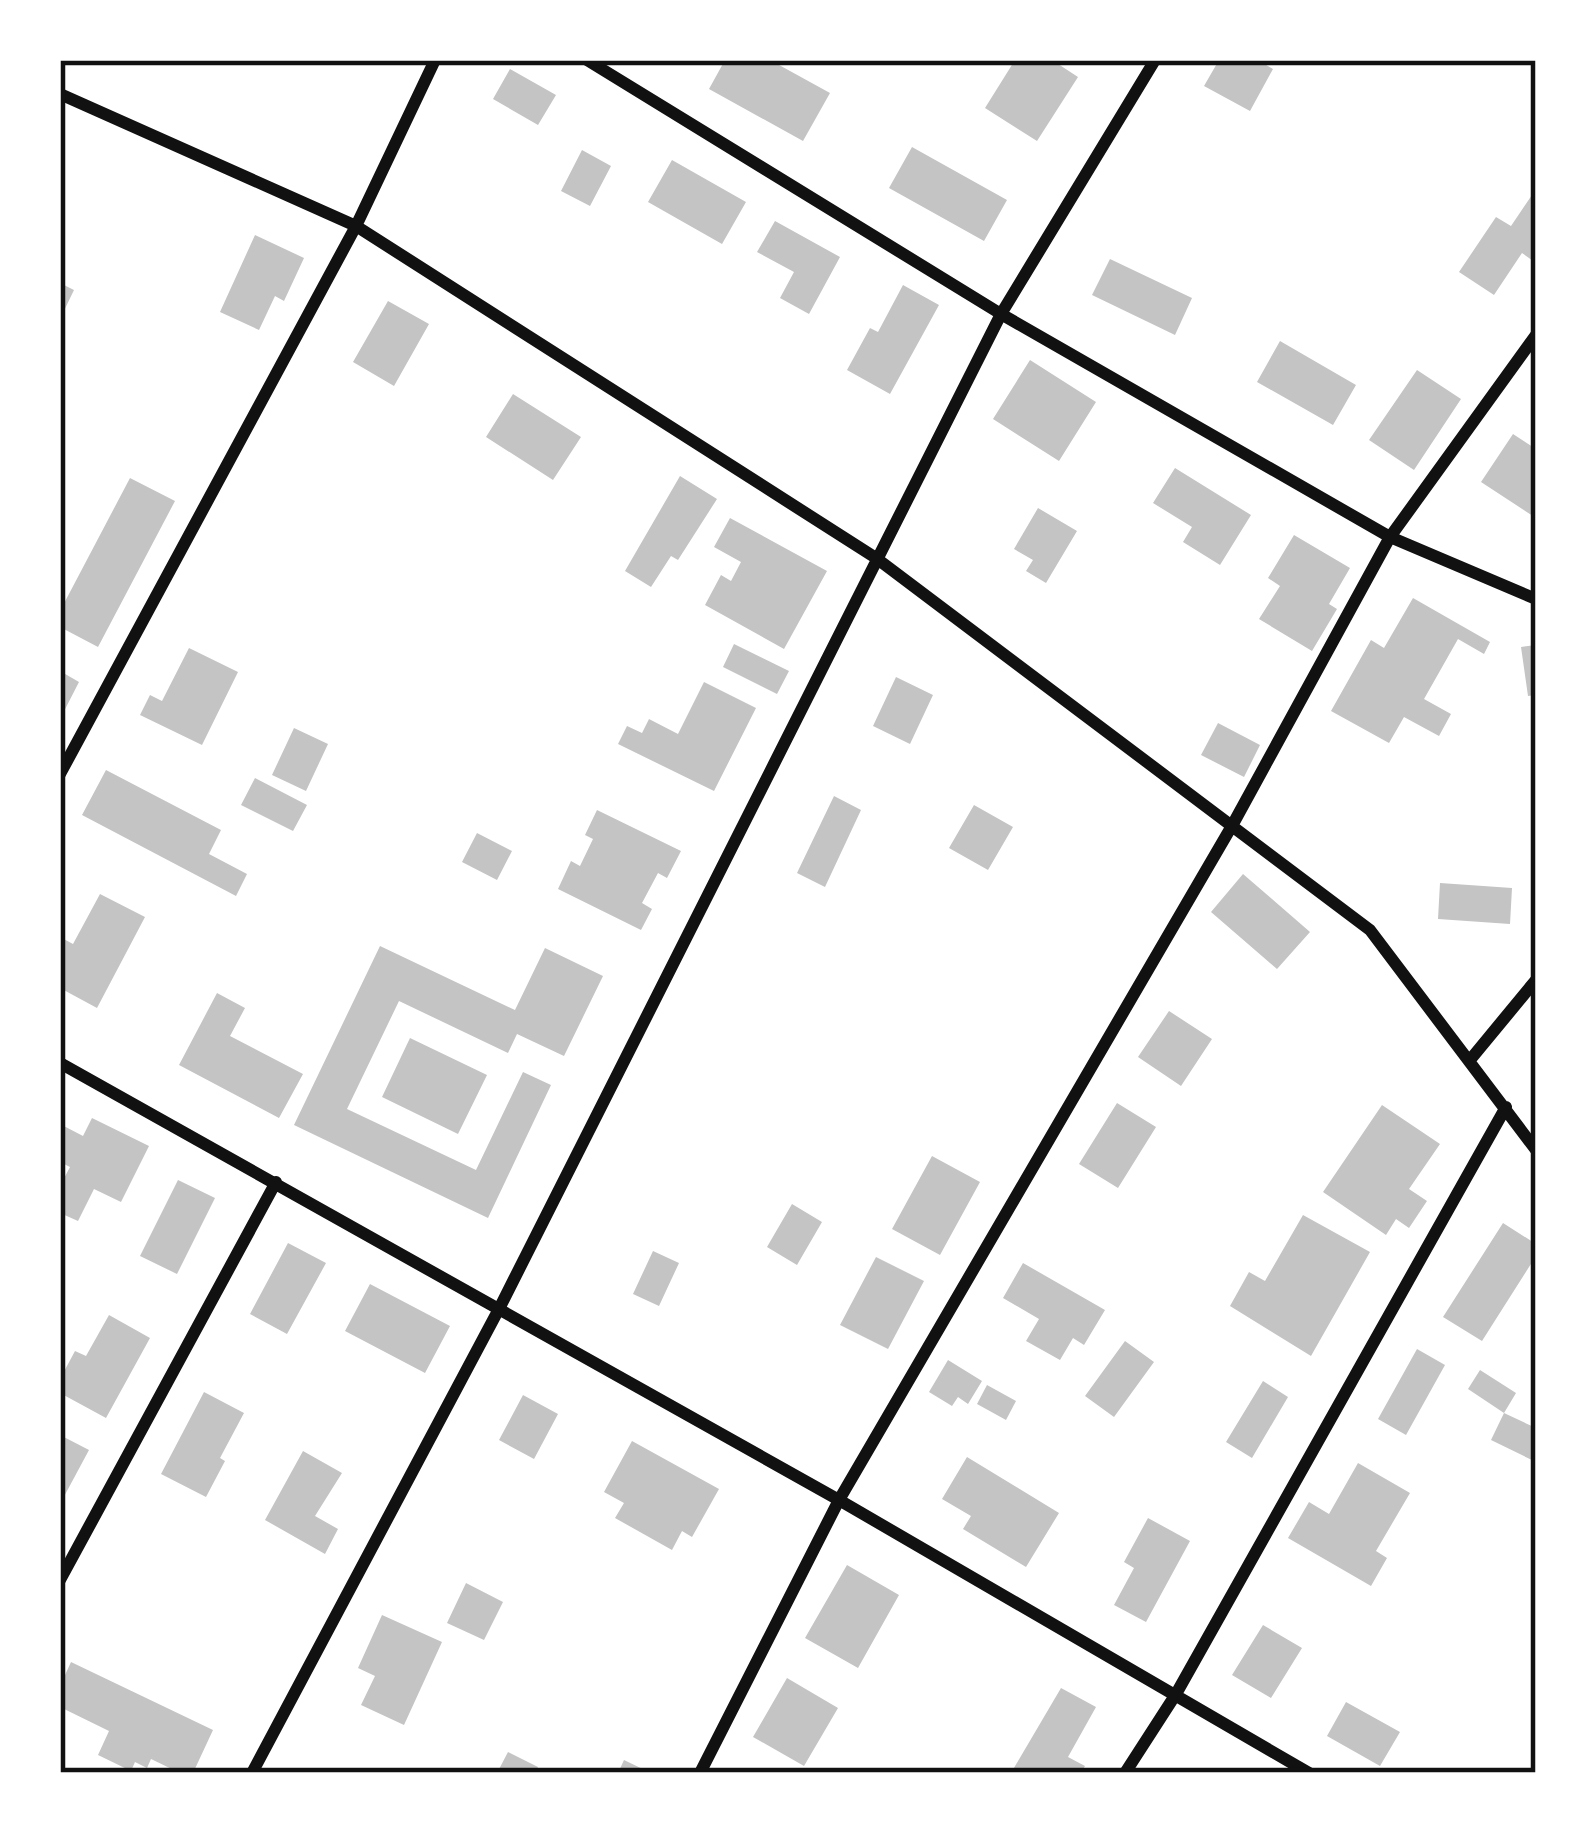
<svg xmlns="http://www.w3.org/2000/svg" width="1596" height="1833" font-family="'PT Sans Narrow',sans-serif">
<rect width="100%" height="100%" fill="#fff"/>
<path fill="#c4c4c4" d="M725,60H770L830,93L803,141L709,89Z
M1015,60H1052L1078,77L1037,141L985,108Z
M1219,60H1258L1273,69L1250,111L1204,86Z
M510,69L556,95L538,125L493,99Z
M912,147L1007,200L984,241L889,188Z
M582,150L611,166L590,206L561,191Z
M672,160L746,202L722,244L648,202Z
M1536,189V263L1522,253L1494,295L1459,272L1496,217L1511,226Z
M775,221L840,257L809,314L780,298L794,272L757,252Z
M255,235L304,258L284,301L275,296L259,330L220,312Z
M1110,259L1192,298L1175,335L1092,295Z
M60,283L74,290L60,319Z
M903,285L939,305L890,394L847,370L870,328L878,332Z
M388,301L429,324L394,386L353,362Z
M1280,341L1356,385L1333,425L1257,382Z
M1030,360L1096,402L1059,461L993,419Z
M1417,370L1461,399L1414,470L1369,440Z
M513,394L581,437L553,480L486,437Z
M1513,434L1536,449V518L1481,482Z
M1175,468L1251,515L1220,565L1183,542L1192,527L1153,503Z
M680,476L717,499L678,560L671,556L651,587L625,571Z
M130,478L175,501L98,647L60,627V611Z
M1038,508L1077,531L1046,583L1026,571L1033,560L1014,549Z
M730,518L827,571L784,649L705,605L721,575L731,581L741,562L714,547Z
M1294,535L1350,568L1329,604L1337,609L1312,651L1259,619L1280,586L1268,578Z
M1413,598L1490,642L1484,654L1458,639L1424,699L1451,714L1439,736L1404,717L1389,743L1331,711L1371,640L1384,648Z
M734,644L789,671L777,694L723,667Z
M1536,645V695L1528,696L1521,647Z
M189,648L238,672L202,745L140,715L150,695L162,701Z
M60,671L79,682L60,719Z
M896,677L933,695L910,744L873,726Z
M704,682L756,708L714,791L618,744L627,726L642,733L649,719L678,734Z
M1218,723L1260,745L1244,777L1201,755Z
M294,728L328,744L306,791L272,775Z
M106,770L221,830L209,854L247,874L236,896L82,815Z
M255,778L307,805L293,831L241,805Z
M834,796L861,810L825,887L797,873Z
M974,805L1013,827L988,870L949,848Z
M597,810L681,851L667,878L658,873L642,903L652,909L641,930L558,889L571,861L580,866L593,839L585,835Z
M477,833L512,851L497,880L462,862Z
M1243,874L1310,932L1277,969L1211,912Z
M1440,883L1512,888L1510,924L1438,919Z
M100,894L145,917L97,1008L60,988V937L73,944Z
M380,946L515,1010L545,948L603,976L564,1056L517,1034L508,1053L399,1001L347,1109L476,1170L523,1072L551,1085L488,1218L294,1125Z
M217,993L245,1008L230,1036L303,1074L279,1118L179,1065Z
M1169,1011L1212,1039L1181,1086L1138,1057Z
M410,1038L487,1075L458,1134L382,1097Z
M1117,1103L1156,1127L1118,1188L1079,1164Z
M1382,1105L1440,1144L1409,1189L1427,1201L1409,1228L1396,1219L1386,1235L1323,1192Z
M92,1118L149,1146L121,1202L94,1189L78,1221L60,1213V1186L70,1167L60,1162V1124L83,1136Z
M932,1156L980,1182L940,1255L892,1229Z
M178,1180L215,1198L177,1274L140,1256Z
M792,1204L822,1222L797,1265L767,1247Z
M1303,1215L1370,1252L1311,1356L1230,1306L1249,1272L1265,1281Z
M1503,1223L1536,1244V1256L1482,1341L1443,1317Z
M288,1243L326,1263L287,1334L250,1314Z
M653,1251L679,1263L659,1306L633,1294Z
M876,1257L924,1281L888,1349L840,1325Z
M1023,1263L1105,1310L1084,1345L1073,1338L1060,1360L1026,1341L1039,1319L1003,1298Z
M370,1284L450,1326L425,1373L345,1331Z
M109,1315L150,1338L106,1418L60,1393V1379L75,1351L86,1356Z
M1125,1341L1154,1362L1114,1417L1085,1396Z
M1417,1349L1445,1365L1406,1435L1378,1419Z
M948,1360L982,1381L968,1404L958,1397L952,1406L929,1392Z
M1480,1370L1516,1393L1504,1413L1468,1389Z
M1263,1381L1288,1397L1252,1458L1226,1442Z
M987,1385L1016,1401L1006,1420L977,1404Z
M204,1392L244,1413L220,1458L225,1461L206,1497L161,1474Z
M523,1395L558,1414L534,1459L499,1440Z
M1504,1413L1536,1428V1462L1491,1440Z
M60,1435L89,1450L60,1504Z
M632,1441L719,1489L692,1537L682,1531L672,1550L615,1518L624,1503L604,1492Z
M303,1451L342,1473L315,1516L338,1529L325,1554L265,1520Z
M967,1457L1059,1513L1026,1567L963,1529L971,1516L942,1499Z
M1358,1463L1410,1493L1376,1551L1387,1558L1371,1586L1288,1538L1309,1502L1329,1514Z
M1148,1518L1190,1541L1146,1622L1114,1605L1134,1568L1124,1562Z
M847,1565L899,1595L858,1668L805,1638Z
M466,1583L503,1602L484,1640L447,1623Z
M382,1615L442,1642L404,1725L361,1705L375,1676L358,1668Z
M1263,1625L1302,1648L1271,1698L1232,1675Z
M71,1662L213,1730L193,1773H180L151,1759L147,1768L135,1762L131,1771L98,1755L109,1731L60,1707V1686Z
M787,1678L838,1708L804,1766L753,1737Z
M1061,1688L1096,1707L1068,1757L1085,1766L1081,1773H1011Z
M1346,1702L1400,1732L1380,1766L1327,1736Z
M508,1752L538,1767L535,1773H497Z
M624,1760L651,1773H618Z"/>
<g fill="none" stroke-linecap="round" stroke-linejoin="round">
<path stroke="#111" stroke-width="12" d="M587,60L1001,314L1390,537L1536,599
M60,94L356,226L876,558L1370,930L1536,1150
M60,774L356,226L435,60
M1470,1060L1536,980
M60,1063L839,1500L1309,1773
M60,1580L276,1182
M252,1773L500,1307L1001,314L1155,60
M700,1773L839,1500L1233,824L1390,537L1536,335
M1125,1773L1176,1694L1506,1107"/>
</g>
<rect width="1596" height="1833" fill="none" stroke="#ffffff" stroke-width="126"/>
<rect x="63" y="63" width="1470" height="1707" fill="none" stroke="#111" stroke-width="4.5"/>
</svg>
